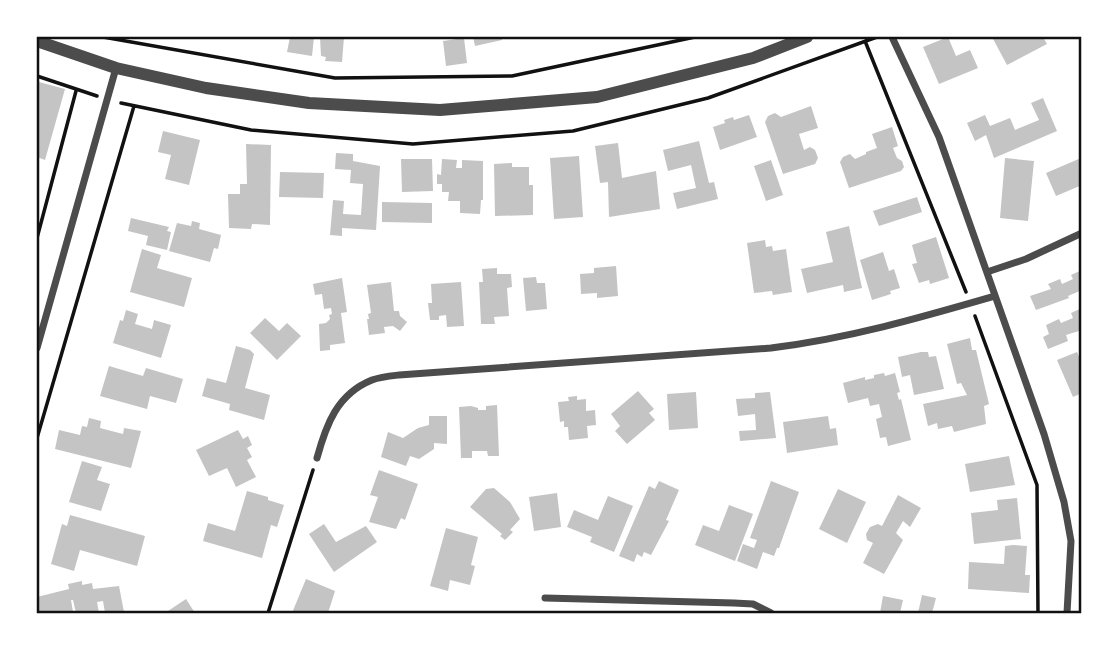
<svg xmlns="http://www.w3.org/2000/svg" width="1119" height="650" font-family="'Space Grotesk',sans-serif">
<rect width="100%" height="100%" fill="#fff"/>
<path fill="#c4c4c4" d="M290,37H314L312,56L287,52Z
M320,37H344L342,62L325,61L326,57L321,56Z
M473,37H502V40L475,46Z
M948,37L956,56L970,50L978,68L939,84L923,47Z
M992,37H1043L1047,44L1007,65Z
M464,38L467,63L446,66L443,41Z
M39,82L65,89L45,160L37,157V89Z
M1043,98L1057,131L994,158L986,135L975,141L967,123L985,115L990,126L1010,118L1015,130L1039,120L1031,103Z
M811,106L818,128L799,134L804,150L810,147L815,150L818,158L815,164L783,174L765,122L768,116L775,113L781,117Z
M749,115L757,137L720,150L713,127L725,123L724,120L733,117L734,120Z
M892,127L898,146L893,148L897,158L902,161L904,167L901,171L849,188L840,162L843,157L850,154L855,159L866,154V152L877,148L872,134Z
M163,131L200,140L189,185L165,179L171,155L158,152Z
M699,141L709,183L714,182L718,199L677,209L673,193L696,188L691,165L668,171L663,150Z
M618,143L622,178L656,171L660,209L609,217L608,182L600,183L595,146Z
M246,144L271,145L270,225L252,224L251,229L229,228L228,194H240V184H247Z
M336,153L353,154V161L380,166L376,230L342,228V236L330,235L333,200L344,201L343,214L361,215L363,184L350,183L351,170L335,169Z
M579,156L583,217L554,219L550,158Z
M1005,158L1034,161L1028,221L1000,218Z
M1081,158L1082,185L1056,196L1046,173Z
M401,159H432L433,191L402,192Z
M442,159L457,160L456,168H462V160L483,161V200H481L480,214L460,213V201H448L449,192H442V184H437V174L441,175Z
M771,160L783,195L766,201L754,166Z
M512,163V167H529V185H533V215L495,216L494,164Z
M280,172L324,173L323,198L279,197Z
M917,197L922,212L879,226L873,211Z
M382,202L432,203V223L382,222Z
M131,218L169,227L167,231L171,232L167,250L146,245L148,236L128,231Z
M192,221L200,223L199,229L221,235L218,249L214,248L210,262L169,251L177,223L191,226Z
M849,226L862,288L844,292L843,285L807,293L801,269L833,262L826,232Z
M936,237L949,278L930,284L929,280L919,283L912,264L917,263L912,245Z
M765,240L766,247L772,246L773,251L786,249L792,292L773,295L772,291L754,293L747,243Z
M142,249L161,255L157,268L192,278L184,307L130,292Z
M883,252L889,271L894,269L900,288L890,291L891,294L872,300L860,260Z
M616,266L618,296L597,298V293L581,294L580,274L594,273V268Z
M497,268V274H511L512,287L507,288L509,316L494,317L495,324H481L479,282H483L482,269Z
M1082,270V290L1068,296L1069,298L1036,310L1030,296L1051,289L1048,284L1060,279L1062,284L1073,279L1071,275Z
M536,277L537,283H545L547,309L526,311L523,278Z
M342,278L347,312L341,313L345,343L330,345V350L320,351L319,324L326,323L330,319L329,315L332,314L331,308L324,309L322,294L315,295L313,284Z
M391,282L394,311H399L400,316L407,322L400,331L393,326L384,327L385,333L369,335L367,319H369L368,314L371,313L367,285Z
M461,282L464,326L447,327L446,315L439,316V320H430L428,303H432L431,284Z
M1082,308V330L1066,335L1068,341L1048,349L1043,337L1049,334L1046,325L1059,319L1061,323L1073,318L1071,313Z
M126,310L138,314L135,324L152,329L154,320L171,325L161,358L113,343L120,320L123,321Z
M265,318L279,331L287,323L301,336L277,360L250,333Z
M970,338L972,350H976L989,404L984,406L986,424L954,432L952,426L938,429L937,423L928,426L923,404L967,395L961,383L957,384L947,344Z
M236,346L250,350L254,354L245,388L270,395L264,420L229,410L230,404L202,396L207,378L226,383Z
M921,352H928L929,357L936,356L944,389L914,395L910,375L902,377L898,357Z
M1077,352L1080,359L1082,358V393L1073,397L1057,360Z
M109,366L143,376L146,368L183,379L176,403L150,396L147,409L100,396Z
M884,373L885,376L895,373L900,392L897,393L899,400L901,399L911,440L888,446L886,437L880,438L876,419L882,417L879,404L870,406L868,398L848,403L843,383L865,377V380L874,378V375Z
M638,391L654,409L649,413L655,420L627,444L615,431L620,426L611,414Z
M696,392L698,428L669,430L667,394Z
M770,392L776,438L740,441L739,431L756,430L755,414L738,416L736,399L755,398V393Z
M577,396V400L586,399V411L595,410L596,425L587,426L588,438L569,440L568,427H564V421L560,422L558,402L569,401L568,397Z
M497,405L499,456H488L487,451H472V458H461L459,407L471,406L478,408V410H486V406Z
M429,416H447V444L434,443V449L419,459L410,456L406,466L381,457L388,432L403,438L418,428L429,425Z
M828,416L830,429L836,428L838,445L787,453L783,422Z
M89,418L101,421L100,428L123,434L124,428L141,431L131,468L55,449L59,430L80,435L82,426L87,427Z
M238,430L243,439L248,436L252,445L247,448L252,457L247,460L256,477L236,487L227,468L209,476L196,450Z
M1009,456L1015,485L970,492L965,464Z
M82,461L102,467L97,480L110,484L101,511L69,502Z
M379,470L418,484L405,520L401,518L396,529L369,522L378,497L370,495Z
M659,481L679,490L666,520L669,521L651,555L644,552L642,557L637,554L634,562L619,556L649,486L655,489Z
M771,481L799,492L779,548H777L774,556L763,552L757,569L737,561L743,544L754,548L757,540L750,538Z
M494,488L510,502L520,519L510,530L513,532L505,540L500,536L502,534L470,507L486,489Z
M838,489L866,502L847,543L819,529Z
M247,491L268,497V500L284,505L277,527L271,525L262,558L203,541L208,523L235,531Z
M557,493L561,527L534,531L529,497Z
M898,495L921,508L910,527L903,521L896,533L903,540L884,574L863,563L873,543L867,540L866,534L870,527L878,524L882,526Z
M608,496L633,506L614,552L590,542L592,537L567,527L574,510L598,520Z
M1017,498L1021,539L974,544L971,513L998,510L997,500Z
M729,505L753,514L735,561L695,545L703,525L719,531Z
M70,515L145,536L137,566L80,550L74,571L51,564L62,524L67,526Z
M324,524L336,542L366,526L377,542L334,572L309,534Z
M446,528L478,537L471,565L475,566L470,585L450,580L448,591L430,586Z
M1013,545L1027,546L1025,575H1030L1029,593L968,589L969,562L1004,564L1005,546Z
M306,579L335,591L328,613H292Z
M82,581V585L92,583L93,589L119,586L124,612L105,613L103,601L97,602L99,613H76L73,600H71L73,612L37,613V597L69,589L68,584Z
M922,595L936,598L932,613H918Z
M883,596L903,600L900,613H880Z
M186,599L195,613H165Z"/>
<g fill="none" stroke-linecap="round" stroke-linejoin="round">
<path stroke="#111" stroke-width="3.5" d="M103,37L335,78L512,76L695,37
M865,41L966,292
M37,76L97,96
M121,103L251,130L413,144L573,131L708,98L877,37
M37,238L76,91
M975,316L1037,485L1038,613
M37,438L134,106
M268,613L313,470"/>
<path stroke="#4c4c4c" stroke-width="7" d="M892,37L939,137L1044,434L1064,502L1071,541L1067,613
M987,272L1026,259L1082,233
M37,348L116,68
M317,458C326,425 337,394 372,380C380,377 390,376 399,375L771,348C850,338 919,318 995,296
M545,598L734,603L753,604L771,613"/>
<path stroke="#4c4c4c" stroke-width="12" d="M37,41L116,68L206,88L309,103L440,110L597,97L753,58L807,37"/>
</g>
<rect width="1119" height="650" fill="none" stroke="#ffffff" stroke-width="77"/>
<rect x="38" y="38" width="1042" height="574" fill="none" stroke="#111" stroke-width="2.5"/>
</svg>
